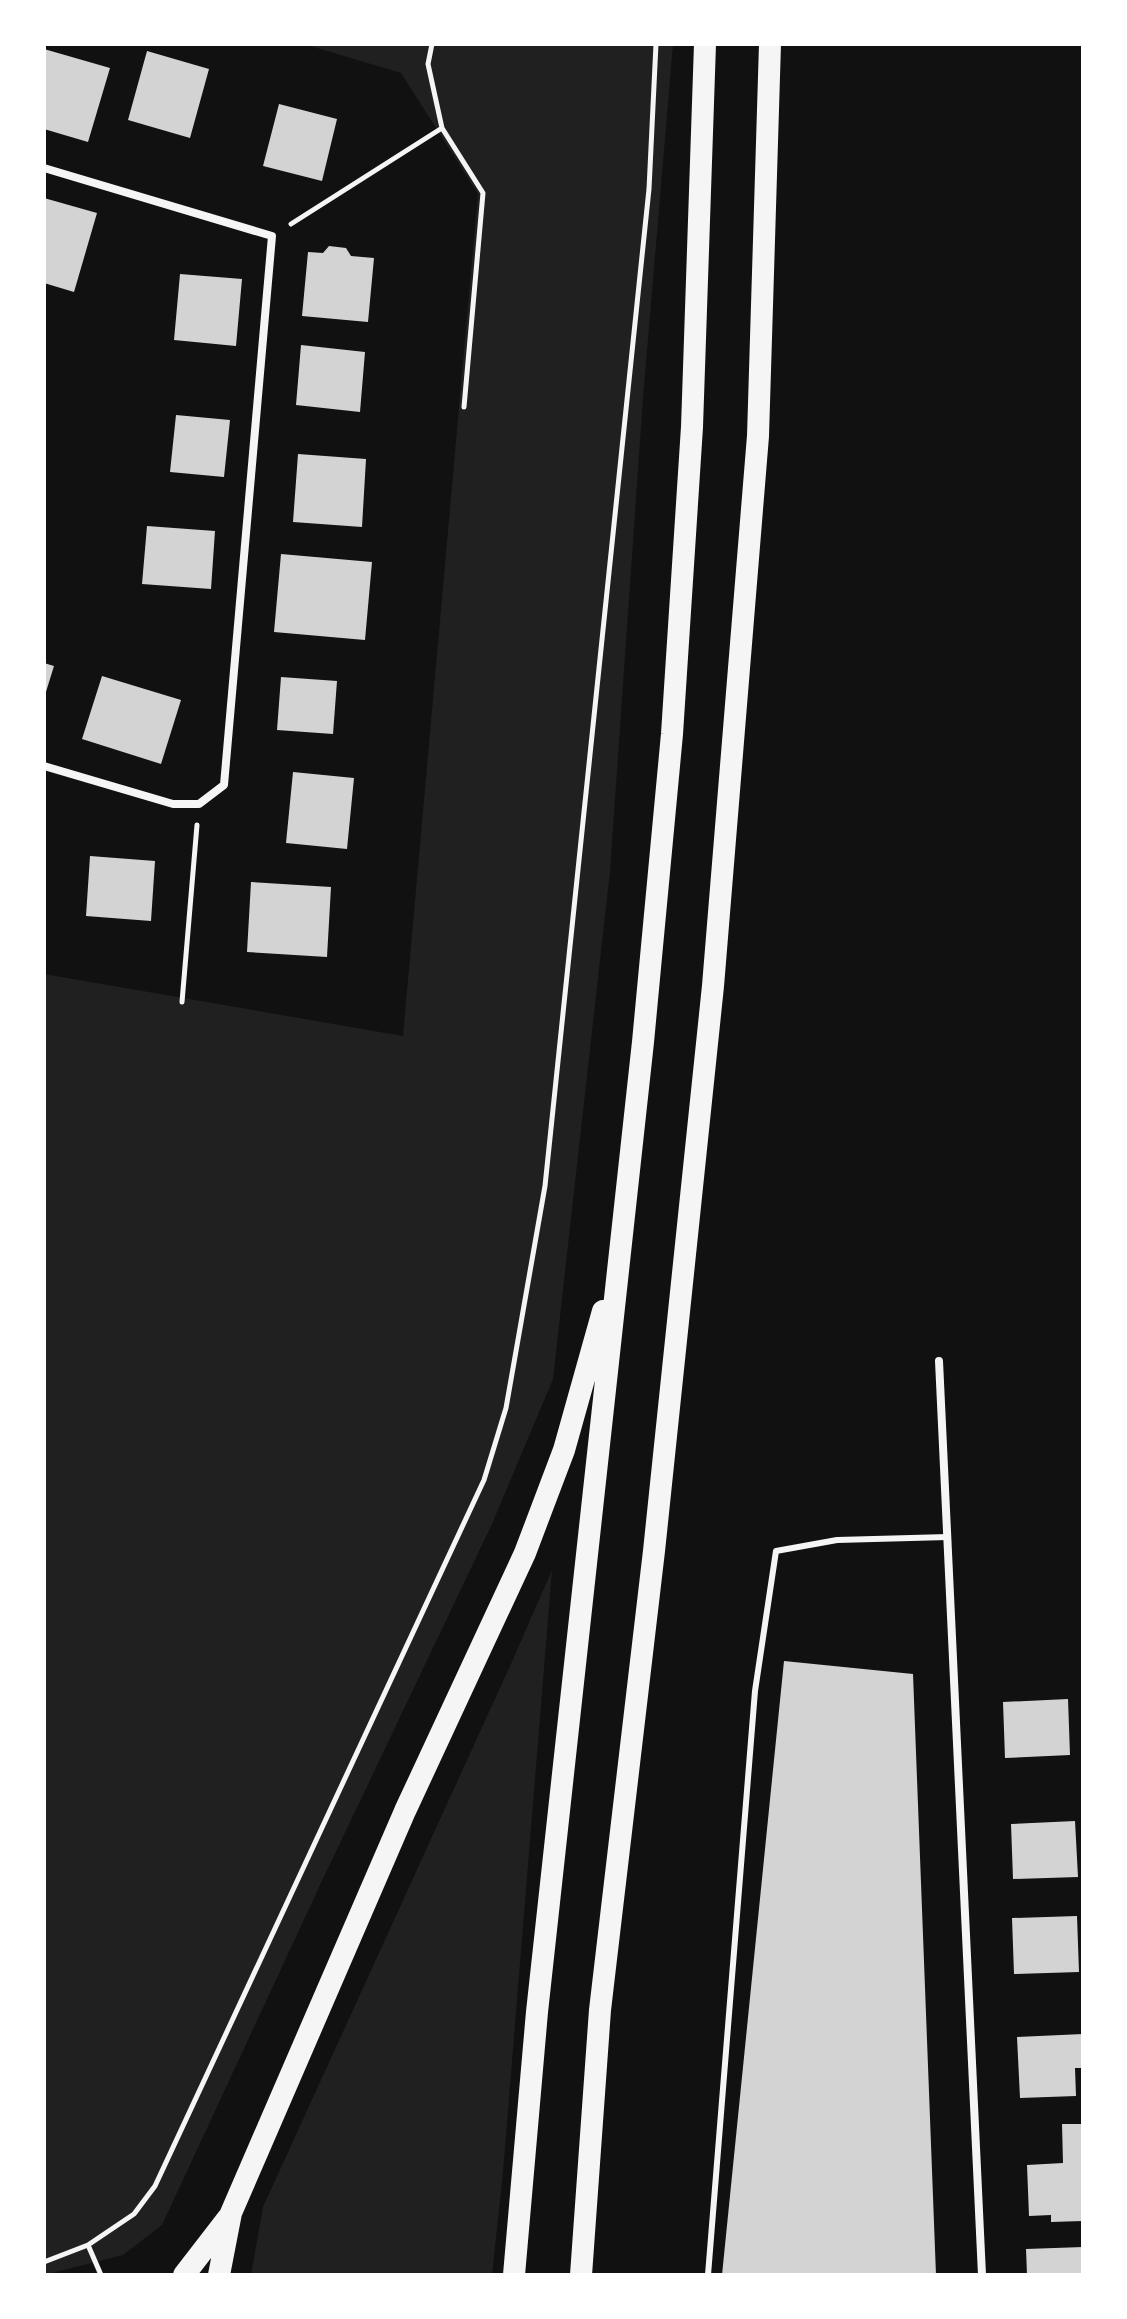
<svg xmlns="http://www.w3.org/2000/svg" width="1127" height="2319" font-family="Commissioner,sans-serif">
<rect width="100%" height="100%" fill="#111"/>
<path fill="#202020" d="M304,44H673L643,398L610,871L553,1379L492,1524L321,1883L162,2225L123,2255L44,2275V974L403,1036L478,194L401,73Z
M552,1570L503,2172L492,2275H251L263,2207L510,1666Z"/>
<path fill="#d3d3d3" d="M44,49L110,68L88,142L44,129Z
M147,51L209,69L190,138L128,120Z
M279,104L337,119L322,181L263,166Z
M44,198L97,213L74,292L44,283Z
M329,246L346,248L351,256L374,258L368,322L302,316L308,252L323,253Z
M180,274L242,279L236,346L174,340Z
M301,345L365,352L360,412L296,405Z
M176,415L230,420L224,477L170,472Z
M298,454L366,459L362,527L293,522Z
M147,526L215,531L211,589L142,584Z
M281,554L372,562L365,640L274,632Z
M44,663L54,666L45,695H44Z
M102,676L181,700L161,764L82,739Z
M281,677L337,681L333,734L277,730Z
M293,772L354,778L347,849L286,843Z
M90,856L155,861L151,921L86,916Z
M251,882L331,887L327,957L247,952Z
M784,1661L913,1674L936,2275H722Z
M1068,1699L1070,1755L1005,1758L1003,1702Z
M1075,1821L1078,1877L1013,1879L1011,1824Z
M1077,1916L1079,1972L1014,1974L1012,1918Z
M1083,2034V2068H1075L1076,2096L1020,2098L1017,2037Z
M1062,2124H1083V2221L1051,2222V2215L1029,2216L1027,2165L1063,2163Z
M1083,2247V2275H1027L1026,2249Z"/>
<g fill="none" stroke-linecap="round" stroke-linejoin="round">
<path stroke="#f5f5f5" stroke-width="5" d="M432,44L428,64L442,128L483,193L464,407
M291,224L442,128
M182,1002L197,825
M88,2245L101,2275
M44,2262L88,2245L134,2214L155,2186L484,1480L506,1408L545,1186L649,189L656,44"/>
<path stroke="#f5f5f5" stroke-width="6" d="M708,2275L755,1691L776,1551L837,1540L948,1537"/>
<path stroke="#f5f5f5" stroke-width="8" d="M44,168L272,236L224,785L199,804H173L44,766
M939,1361L982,2275"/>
<path stroke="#f5f5f5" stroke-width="22" d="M184,2275L228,2218
M219,2275L231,2213L405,1811L525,1553L564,1450L603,1311
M514,2275L537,2012L643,1042L672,734L692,427L705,44
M581,2275L600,2010L654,1551L713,986L758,436L770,44"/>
</g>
<rect width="1127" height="2319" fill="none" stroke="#ffffff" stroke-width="92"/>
</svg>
